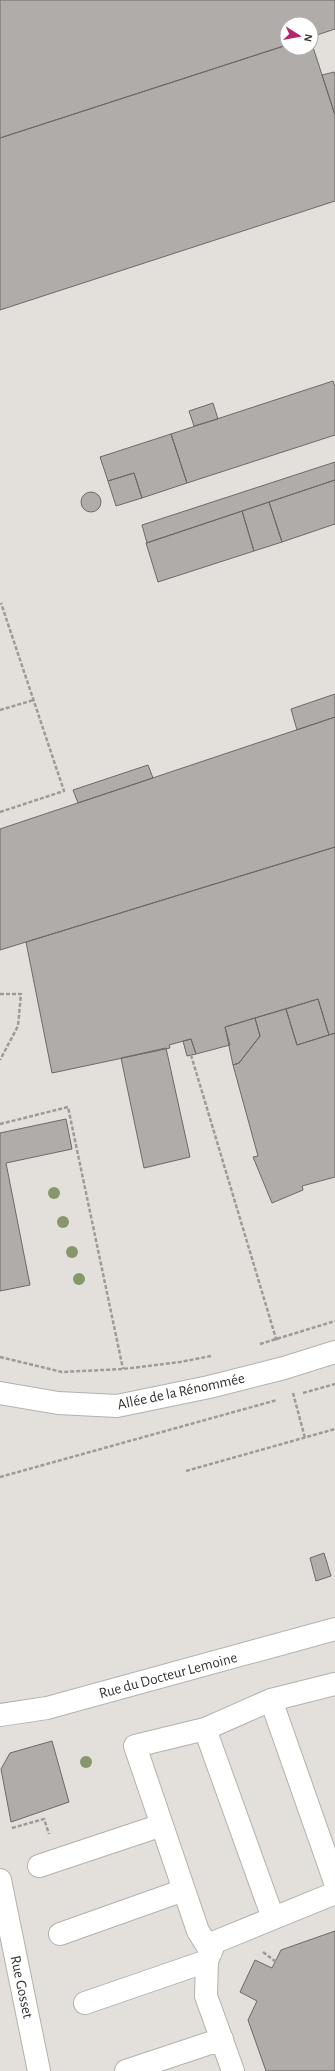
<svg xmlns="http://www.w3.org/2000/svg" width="335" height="2071" font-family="'Alegreya Sans',sans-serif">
<rect width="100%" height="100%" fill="#e3e0dc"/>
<!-- building -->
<path fill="#b0aca9" stroke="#6d6966" d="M0,0h335v29l-24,8v-13h-24v21l-287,93z
M311,41l24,74v86l-335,109v-172l287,-93v3h24z
M334,72l1,4v39l-13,-40z
M333,381l2,6v48l-148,48 -16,-49z
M213,403l5,16 -24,7 -5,-15z
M171,434l16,49 -45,15 -8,-25 -26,8 -8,-24z
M335,462v18l-188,63 -5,-18z
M134,473l8,25 -26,8 -8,-25z
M335,480v44l-53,18 -13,-40z
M81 502a10 10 0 1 1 20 0a10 10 0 1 1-20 0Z
M269,502l13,40 -28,9 -12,-40z
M242,511l12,40 -96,31 -12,-39z
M335,694v23l-38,13 -6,-21z
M335,717v130l-335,103v-121z
M148,765l5,13 -75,25 -5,-13z
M335,847v186l-6,2 -11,-36 -93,28 5,18 -34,9 -5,-15 -22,6 1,3 -118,25 -26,-131z
M318,999l11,36 -32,10 -11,-36z
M286,1009l11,36 38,-12v144l-33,9 1,4 -31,13 -19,-46 5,-1 -25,-91 6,-2 21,-27 -5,-18z
M255,1018l5,18 -21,27 -6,2 -8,-38z
M191,1039l5,15 -9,2 -4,-15z
M166,1048l24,109 -46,11 -23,-110z
M66,1119l6,30 -66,14 24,122 -30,6v-158z
M324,1553l7,23 -15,5 -6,-23z
M52,1741l17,61 -58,20 -10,-53 9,-16z
M335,1931v140h-69l-18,-51 9,-19 -17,-9 15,-32 17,8 9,-18z"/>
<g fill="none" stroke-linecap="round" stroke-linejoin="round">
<defs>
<path id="minor" d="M0,1393l58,10 59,3 92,-19 75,-19 51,-16
M271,1700l64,182
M205,1729l68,189
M39,1866l123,-41
M0,1880l39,191
M60,1934l124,-44
M211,1952l-13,-21 -63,-185 70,-17 66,-29 64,-16
M85,2003l122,-42
M126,2071l96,-32
M233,2071l-27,-75 1,-35 8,-19 120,-49"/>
<path id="major" d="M0,1715l47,-7 288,-79"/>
</defs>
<!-- minor casing -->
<use href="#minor" stroke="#b4b1ad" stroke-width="24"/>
<!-- major casing -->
<use href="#major" stroke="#b4b1ad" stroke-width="24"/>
<!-- path -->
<path stroke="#9d9b98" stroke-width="2.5" stroke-dasharray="4 2" stroke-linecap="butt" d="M0,710l34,-10
M0,812l64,-21 -63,-188
M0,994h21l-3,32 -18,34
M191,1055l86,287
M0,1124l68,-17 55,262
M260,1344l75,-23
M0,1357l62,15 61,-3 57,-7 31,-6
M293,1393l12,45
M303,1393l32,-9
M186,1471l149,-42
M0,1477l277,-77
M12,1828l32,-9 5,15
M263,1952l13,10"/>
<!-- minor -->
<use href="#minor" stroke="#fff" stroke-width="22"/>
<!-- major -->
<use href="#major" stroke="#fff" stroke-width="22"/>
</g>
<!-- trees -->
<g fill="#88976b">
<circle cx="54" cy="1193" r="6"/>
<circle cx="63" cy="1222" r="6"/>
<circle cx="72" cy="1252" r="6"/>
<circle cx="79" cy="1279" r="6"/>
<circle cx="86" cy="1762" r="6"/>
</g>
<g text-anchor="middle" stroke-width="3" stroke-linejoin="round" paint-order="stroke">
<!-- street labels -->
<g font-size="15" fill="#363533" stroke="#fff">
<text transform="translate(181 1391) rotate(-12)" y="5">Allée de la Rénommée</text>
<text transform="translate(168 1675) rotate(-15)" y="5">Rue du Docteur Lemoine</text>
<text transform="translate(22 1987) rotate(78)" y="5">Rue Gosset</text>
</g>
</g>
<!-- north arrow -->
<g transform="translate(299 36) rotate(101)"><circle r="19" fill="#ffffff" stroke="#afaead"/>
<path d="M0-3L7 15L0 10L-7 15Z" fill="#b0286b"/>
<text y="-6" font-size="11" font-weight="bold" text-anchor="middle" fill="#363533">N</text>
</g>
</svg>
